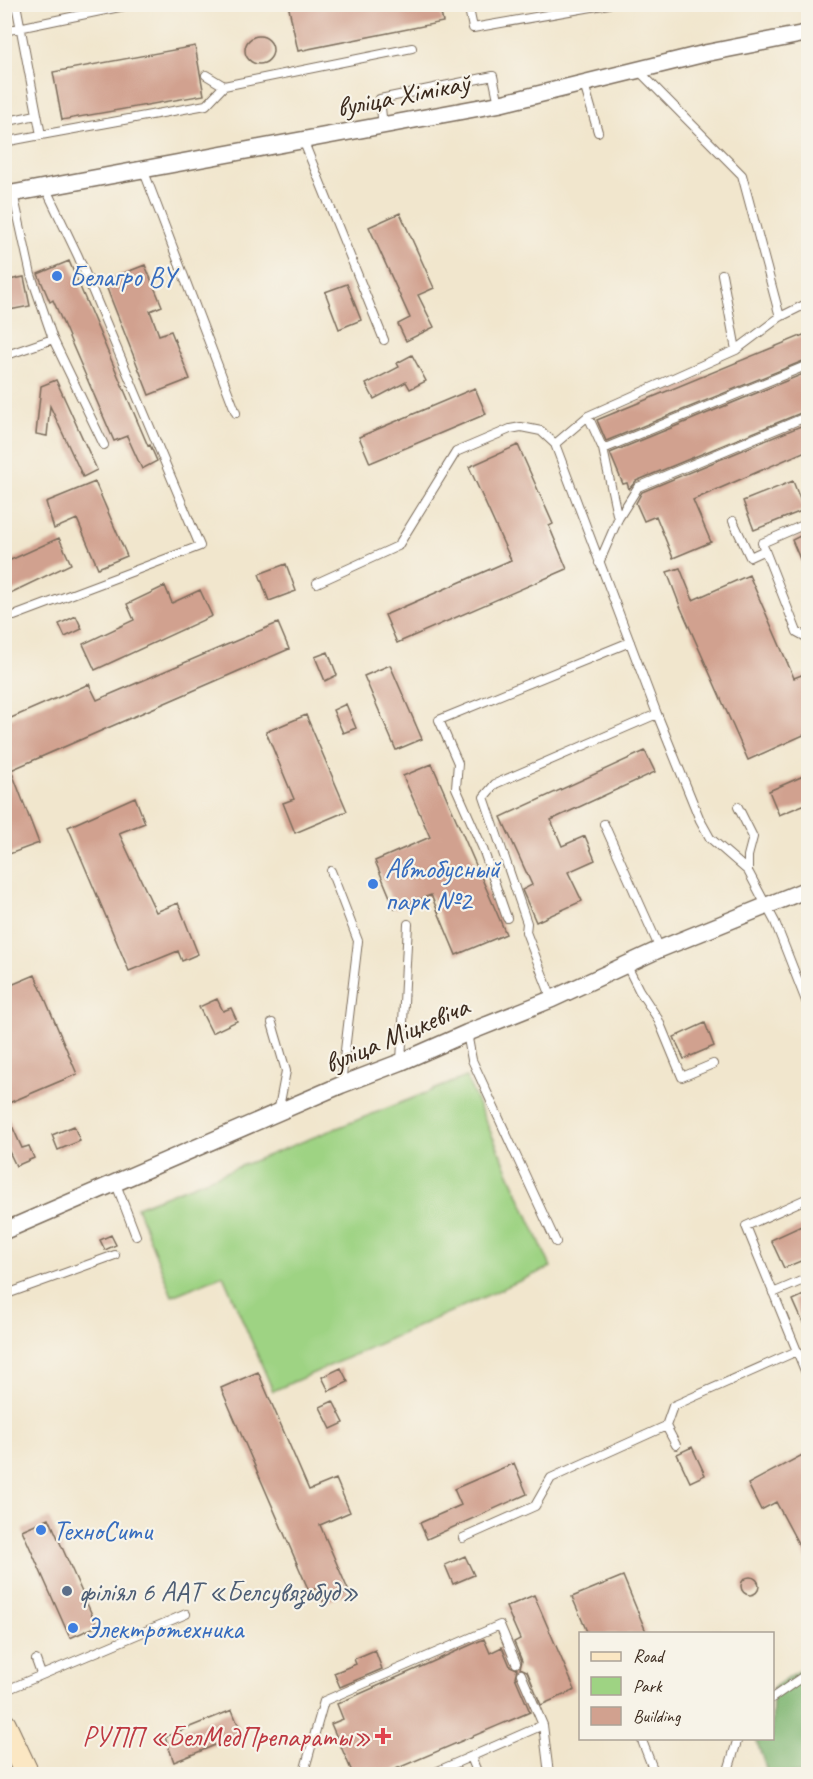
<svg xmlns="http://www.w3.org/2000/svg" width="813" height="1779" font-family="Caveat,sans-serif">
<rect width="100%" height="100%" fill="#f7f3e8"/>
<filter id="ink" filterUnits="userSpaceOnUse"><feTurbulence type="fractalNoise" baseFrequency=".0167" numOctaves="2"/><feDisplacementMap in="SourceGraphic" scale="12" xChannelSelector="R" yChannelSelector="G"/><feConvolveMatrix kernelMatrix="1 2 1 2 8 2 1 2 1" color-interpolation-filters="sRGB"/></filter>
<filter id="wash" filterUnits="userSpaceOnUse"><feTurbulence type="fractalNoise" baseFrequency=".008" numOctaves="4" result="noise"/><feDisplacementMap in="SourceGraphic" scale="24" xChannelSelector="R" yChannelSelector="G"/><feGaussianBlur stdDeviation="1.35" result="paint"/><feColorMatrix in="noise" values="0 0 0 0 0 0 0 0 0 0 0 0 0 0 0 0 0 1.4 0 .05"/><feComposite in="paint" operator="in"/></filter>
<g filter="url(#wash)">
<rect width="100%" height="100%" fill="#f1e6cd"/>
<!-- green -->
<path fill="#9ed383" stroke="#6c7e50" stroke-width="1.5" d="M466,1077l85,190 -278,124 -50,-116 -51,21 -35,-89z"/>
<!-- forest -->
<path fill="#7eb571" stroke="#5c7048" stroke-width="1.5" d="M808,1664v110h-40l-12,-35 16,-1 1,-50z"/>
<g id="blocks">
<!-- building -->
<path fill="#d1a18f" d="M288,4h151l4,18 -145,29z
M245 50a14 14 0 1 1 28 0a14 14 0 1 1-28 0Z
M195,46l9,49 -142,25 -9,-48z
M400,213l34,75 -16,7 16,32 -28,14 -8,-17 12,-6 -41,-91z
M69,261l79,185 2,-1 7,16 -15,8 -15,-33 -13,5 -61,-141 -3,2 -12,-28z
M145,265l17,41 -12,5 9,24 12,-4 19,48 -41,16 -45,-114z
M24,277l6,29 -26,5v-30z
M347,284l14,36 -22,9 -14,-37z
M808,333v26l-202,82 -9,-21z
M412,355l14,26 -16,8 -4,-7 -32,17 -8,-15 33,-17 -2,-4z
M808,372v38l-172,71 -7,8 -2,-6 -4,1 -13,-31z
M56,380l41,90 -14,7 -33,-71 -3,30 -11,-2 5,-48z
M475,388l11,26 -116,49 -11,-26z
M808,423v27l-115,50 18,42 -38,16 -17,-42 -12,5 -8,-18 6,-11z
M518,445l35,79 -4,2 18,43 -170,74 -12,-28 126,-55 -42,-93z
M793,481l11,29 -50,20 -11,-29z
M95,482l32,74 -29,12 -21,-49 -23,10 -8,-27z
M808,532v46l-16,-38z
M59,538l12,26 -67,32v-33z
M286,564l10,27 -27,10 -10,-27z
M680,568l13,32 56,-25 45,103 10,-4 4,9v50l-60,27 -68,-154 -13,-34z
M165,586l7,17 28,-13 12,26 -117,54 -12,-26 51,-24 -7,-16z
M76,616l6,13 -17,8 -6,-13z
M278,623l11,26 -278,121 28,73 -35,13v-135l85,-37 8,16z
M328,652l9,23 -12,6 -10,-24z
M390,665l32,74 -26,11 -32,-74z
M346,704l10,24 -13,5 -10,-23z
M306,715l41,96 -52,22 -12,-30 11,-4 -28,-67z
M645,751l10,21 -104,48 11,26 23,-10 10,24 -27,12 14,29 -46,21 -14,-32 10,-5 -31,-68z
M432,764l74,170 -50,21 -25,-60 -36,14 -20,-48 55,-24 -27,-61z
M808,774v29l-29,12 -10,-24z
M135,797l10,26 -26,10 37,79 22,-9 20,51 -16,7 -4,-10 -49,20 -61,-144z
M35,975l42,99 -73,31v-117z
M217,999l6,12 8,-3 6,13 -25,12 -13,-26z
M705,1023l9,23 -30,13 -10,-22z
M4,1108l18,40 7,-2 5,12 -18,8 -12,-25z
M74,1126l6,15 -22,9 -6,-15z
M808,1223v35l-24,10 -13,-28z
M111,1235l5,10 -11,5 -5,-10z
M808,1293v41l-15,-34z
M341,1368l7,14 -19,9 -7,-14z
M258,1372l51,118 27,-11 14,33 -30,13 29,67 -25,11 -7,-15 -8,3 -88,-203z
M333,1401l11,22 -13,6 -11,-22z
M692,1447l13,28 -15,7 -13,-28z
M808,1452v110l-32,-60 -15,8 -13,-26z
M514,1463l13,31 -100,45 -7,-16 41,-18 -7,-16z
M49,1518l48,108 -27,12 -48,-108z
M465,1556l9,19 -21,9 -8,-19z
M623,1576l24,58h-59l-16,-37z
M741 1586a9 9 0 1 1 18 0a9 9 0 1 1-18 0Z
M534,1595l41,95 -34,15 -14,-34 -7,-3 2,-7 -8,-19 6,-3 -14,-32z
M484,1639l6,14 12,-6 8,19 7,3 -2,8 15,35 -146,62h-31l-22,-50 12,-5 -6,-15z
M375,1650l7,19 -42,18 -6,-14 22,-9 -2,-5z
M232,1710l10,24 -68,28 -9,-25z"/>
</g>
</g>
<g filter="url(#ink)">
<use href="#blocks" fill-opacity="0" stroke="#7b6c5b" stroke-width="1.5"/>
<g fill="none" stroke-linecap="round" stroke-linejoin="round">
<defs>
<path id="lane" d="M468,4l5,24 136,-24
M4,31l130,-27
M639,71l103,104 38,142
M206,75l18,11 188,-38
M584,84l14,48
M4,122l32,-7
M383,126l-3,-27 113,-23 6,28
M41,135l165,-30 18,-19
M303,140l81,200
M4,142l37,-7 -25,-131
M143,169l93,244
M13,193l18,82 22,64 51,106
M722,274l14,76
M4,356l49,-17
M555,444l33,-28
M603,449l-15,-33 148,-66 44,-33 28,-14
M618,519l-15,-70 205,-84
M733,521l17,36 15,-7
M808,523l-46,20 35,89 11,6
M599,563l19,-44 20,-32 170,-71
M317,583l81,-37 58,-94 54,-23 11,-2 20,4 14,13 102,270 43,106 10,18 38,33 27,51 33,84
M14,616l186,-70 -122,-290 -33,-69
M738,807l15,30 -5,19v15
M604,824l56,125
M331,871l27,70 -17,143
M507,918l-24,-69 -27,-61 2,-25 -19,-43 191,-78
M626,964l13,26 19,29 24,58 31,-13
M552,999l-26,-67 1,-9 -43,-126 11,-13 162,-70
M272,1023l14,48 -8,42
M467,1033l5,27 84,182
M401,1062l7,-138
M116,1184l20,52
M808,1198l-62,28 62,152
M773,1293l35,-15
M4,1295l111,-40
M666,1426l10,19
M463,1538l72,-32 16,-28 115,-52 7,-20 124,-55
M36,1660l5,14
M521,1674l22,51 6,49
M4,1691l182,-77
M772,1698l36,-25
M641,1738l14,36
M471,1757l7,17
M305,1774l-1,-2 20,-71 176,-76 16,38
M431,1774l112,-49
M727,1774l11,-36"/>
<path id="street" d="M4,195l495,-91 208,-51 101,-20
M4,1231l337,-146 60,-23 66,-29 85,-34 108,-50 148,-60"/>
<path id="secondary" d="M4,1725l23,49"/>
</defs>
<!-- lane casing -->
<use href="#lane" stroke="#7b6c5b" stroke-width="10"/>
<!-- street casing -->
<use href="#street" stroke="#7b6c5b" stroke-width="19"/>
<!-- secondary casing -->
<use href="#secondary" stroke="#7b6c5b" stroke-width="26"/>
<!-- lane -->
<use href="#lane" stroke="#fff" stroke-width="8"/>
<!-- street -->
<use href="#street" stroke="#fff" stroke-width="16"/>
<!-- secondary -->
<use href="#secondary" stroke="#fbe7c3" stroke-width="24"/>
</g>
</g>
<!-- markers -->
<g fill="#3f7fe0" stroke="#f7f3e8" stroke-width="2">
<circle cx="57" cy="276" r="6"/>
<circle cx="373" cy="884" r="6"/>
<circle cx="41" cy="1530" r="6"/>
<circle cx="73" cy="1628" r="6"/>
</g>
<circle fill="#5c6f8a" stroke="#f7f3e8" stroke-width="2" cx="67" cy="1591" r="6"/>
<path fill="#e0444e" stroke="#f7f3e8" stroke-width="2" d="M380 1727h6v6h6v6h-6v6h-6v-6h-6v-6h6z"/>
<g text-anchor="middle" stroke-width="4.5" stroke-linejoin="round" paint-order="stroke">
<!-- street labels -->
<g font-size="28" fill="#3b2a1e" stroke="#f7f3e8">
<text transform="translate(403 94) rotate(-11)" y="10">вуліца Хімікаў</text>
<text transform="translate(396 1034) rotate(-23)" y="10">вуліца Міцкевіча</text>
</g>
<!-- shop labels -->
<g font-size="28" fill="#366cbe" stroke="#f7f3e8" text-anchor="start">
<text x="69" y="286">Белагро BY</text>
<text x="385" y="878">Автобусный<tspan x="385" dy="32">парк №2</tspan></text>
<text x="53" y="1540">ТехноСити</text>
<text x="85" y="1638">Электротехника</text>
</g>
<!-- service labels -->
<g font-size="28" fill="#4e5e75" stroke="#f7f3e8" text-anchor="start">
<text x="79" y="1601">філіял 6 ААТ «Белсувязьбуд»</text>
</g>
<!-- health labels -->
<g font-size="28" fill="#be3a42" stroke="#f7f3e8" text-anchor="end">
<text x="371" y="1746">РУПП «БелМедПрепараты»</text>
</g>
</g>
<!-- margin -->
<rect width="813" height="1779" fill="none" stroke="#f7f3e8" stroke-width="24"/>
<!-- legend -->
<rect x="579" y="1632" width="195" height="108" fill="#f7f3e8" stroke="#aca397" stroke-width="1.5"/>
<rect x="591" y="1652" width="30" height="9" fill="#fbe7c3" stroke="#aca397" stroke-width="1.5"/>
<text x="633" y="1662" font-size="18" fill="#3b2a1e">Road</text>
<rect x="591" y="1677" width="30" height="18" fill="#9ed383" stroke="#aca397" stroke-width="1.5"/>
<text x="633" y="1692" font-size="18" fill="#3b2a1e">Park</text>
<rect x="591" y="1707" width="30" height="18" fill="#d1a18f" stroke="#aca397" stroke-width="1.5"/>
<text x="633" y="1722" font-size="18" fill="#3b2a1e">Building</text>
</svg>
